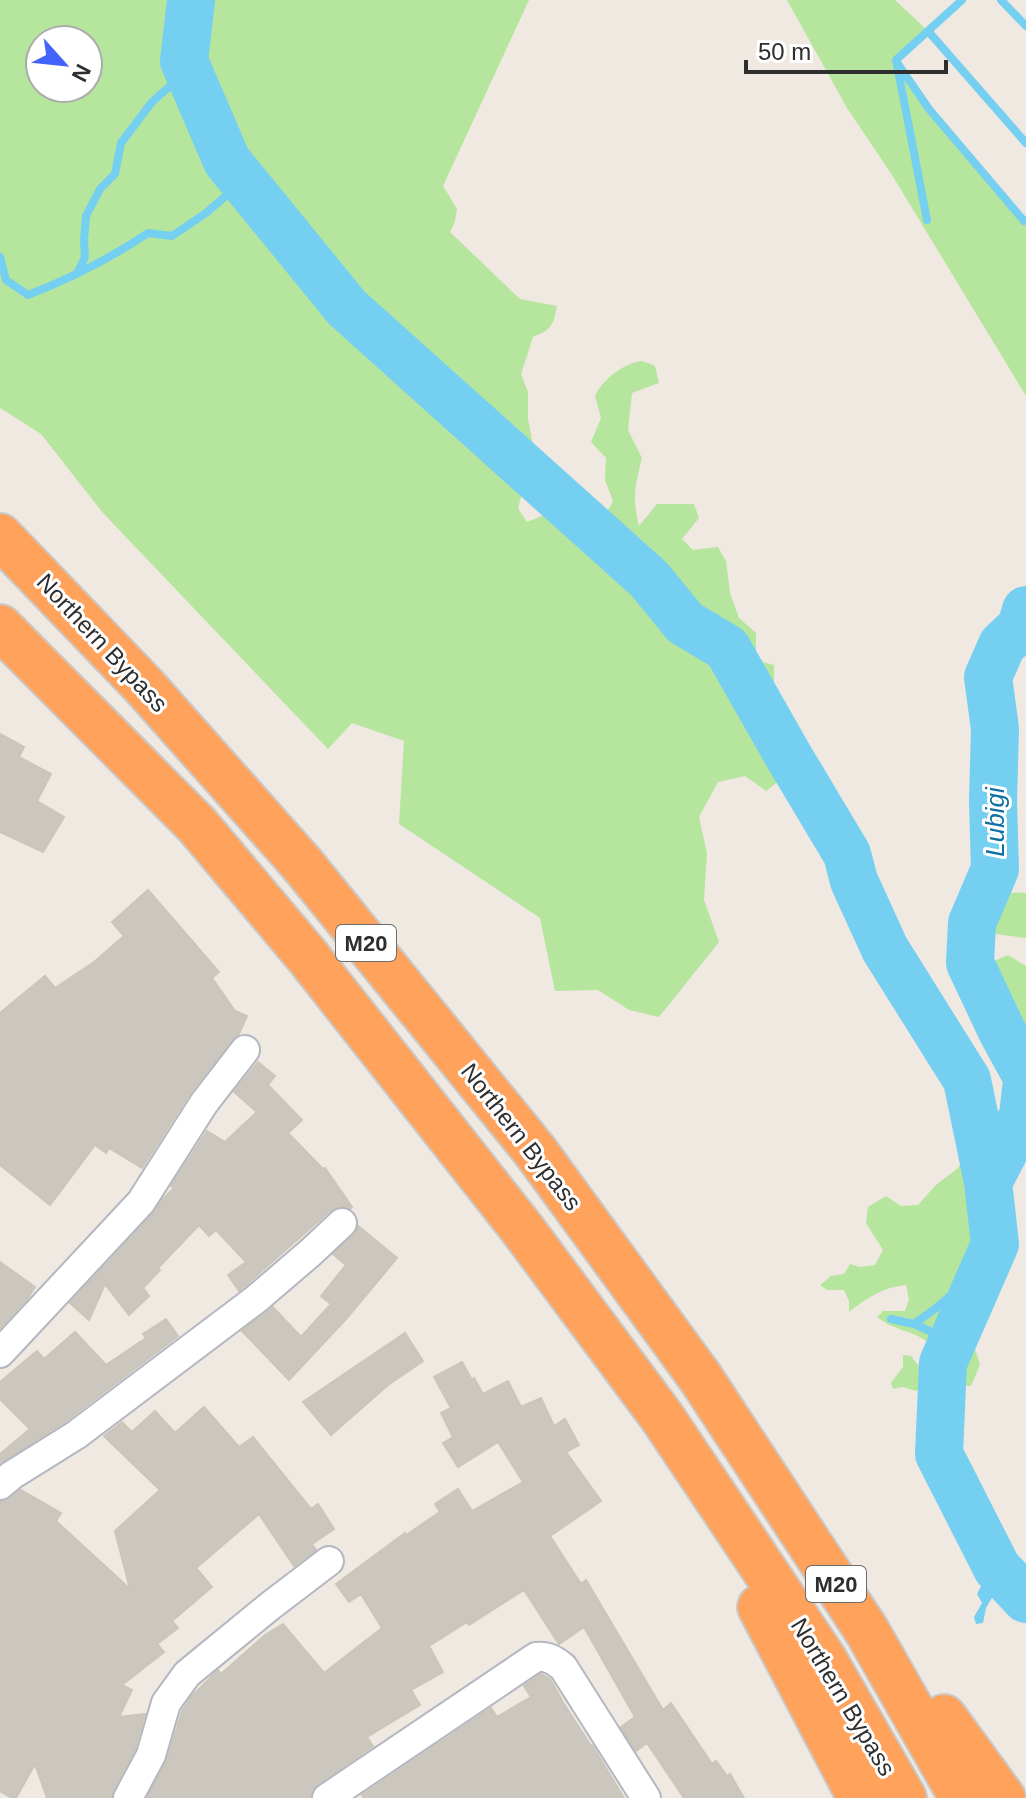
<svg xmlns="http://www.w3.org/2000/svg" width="1026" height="1798" font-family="Helvetica,sans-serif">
<rect width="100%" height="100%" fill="#efe9e1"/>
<!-- green -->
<path fill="#b6e59e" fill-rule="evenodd" d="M0,0h529l-86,186 14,23 -2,12 -5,11 70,67 37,7c-4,20 -5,23 -24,31l-12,37 7,18v27l6,31 -16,58 9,14 20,-8 8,-43 8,1 14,13 -15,28 11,12 30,-6 10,-18 -8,-21 1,-22 -15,-16 10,-24 -6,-22c6,-15 30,-34 47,-35 1,0 12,4 13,5l4,17 -27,10 -4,37 14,28c-7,28 -10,39 -3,68l18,-22h37l5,14 -17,21 11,11 25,-3 8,14 4,32 9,25 17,15v27l18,5v19l-29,32 15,31 22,32 -16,12 -21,-15 -27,6 -19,35 8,36 -3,47 15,42 -60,75 -30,-7 -31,-20 -43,1 -15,-73 -141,-94 5,-83 -52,-18 -24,26 -225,-236 -62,-79 -41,-26zM40,40h48v48h-48z
M787,0h108l33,31 -32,30 33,48 95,112 2,-1v176l-134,-221 -45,-67z
M980,892c16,3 30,0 46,1v45l-38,-5 -24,-19 7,-16z
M1008,955l18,11v118l-34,-52 -19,-42 14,-26z
M1026,1086v66l-3,5 -22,16 -20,37 -10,19 2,24 19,11 -19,48 -3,21 10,32 -9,21h-8c-11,-16 -21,-35 -38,-46 -15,-10 -32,-10 -48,-23l6,-6h22l4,-12 -3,-14c-23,2 -39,13 -57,27v-11l-5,-11h-17l-7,-5 11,-9 13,-2 6,-10 10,3 15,-2 8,-15 -17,-27 2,-16 18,-11 15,10 17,-1 18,-20 22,-17 9,-14 26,-25 21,-13z
M903,1355l8,1 6,8 10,5 -3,15 -8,7 -13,-4 -10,2 -2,-6 12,-16z"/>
<!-- water -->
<path fill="#75cff0" d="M1026,586v55l-25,24 -11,24 -8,-8 -5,-10 8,-19 32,-39 3,-21z
M973,1522c33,22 35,24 41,64l-17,3 -11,19 -3,15 -7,1 -2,-7 8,-14 -5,-9 8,-16 -6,-21 -10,-20z"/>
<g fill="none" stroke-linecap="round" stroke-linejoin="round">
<!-- stream -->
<path stroke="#75cff0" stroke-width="8" d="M1001,0l25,26
M928,31l98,112
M898,64l31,45 95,112 2,-1
M927,220l-31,-160 66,-60
M0,257l6,23 22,15c41,-16 83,-37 120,-62l24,3 34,-23 22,-19 6,-25
M78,272l7,-15 -1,-17 2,-24 14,-27 15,-15 6,-31 31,-41 26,-23 6,-18
M891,1319l23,5 22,-16 49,-42
M914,1324l38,17"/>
<!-- river -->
<path stroke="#75cff0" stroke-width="48" d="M191,0l-7,61 43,100 120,147 302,271 36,44 42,25 62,109 58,97 7,27 31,68 82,131 21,102 7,62 -52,119 -4,91 58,114 29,31
M1026,610l-5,17 -19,18 -14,32 7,52 -2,72 2,68 -23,54 -2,40 32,68 24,44
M988,1182l35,-66 3,-27"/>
</g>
<!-- building -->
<path fill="#cbc7bf" stroke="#cbc5ba" stroke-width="2" d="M0,734l24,13 -5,10 32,17 -14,27 27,16 -21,35 -43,-20z
M148,890l71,82 -7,6 23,33 12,5 -8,18 -7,6 -42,53 -48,75 -33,-20 -3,5 -11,-8 -45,60 -50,-40v-152l45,-37 10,12 39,-26 30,-26 -12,-14z
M258,1062l17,14 -7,9 34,35 -14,13 35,36 2,-1 27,39 -2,2 -11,-3 -8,4 -92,81 -11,-16 18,-13 -30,-32 -7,6 -10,-11 -41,43 2,2 -17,18 6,8 -20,19 -24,-31 -16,36 -19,-17 83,-89 9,-14 12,-12 -3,-2 36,-55 18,11 32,-30 -23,-20z
M358,1226l39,32 -50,60 -58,62 -47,-49 31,-24 28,30 30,-33 -10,-8 25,-31 -13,-11 21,-19z
M0,1262l35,25 -7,11 -28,30z
M166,1319l12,17 -112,85 -66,42v-9l30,-25 -30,-30v-17l37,-31 7,8 31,-27 31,33 40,-27 -3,-4z
M405,1333l18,28 -35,24 -57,50 -28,-33z
M462,1362l10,18 2,-2 9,16 25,-13 13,26 20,-9 13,28 11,-7 14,26 -13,7 35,49 -51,35 31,48 5,-4 77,130 8,-7 41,61 4,-3 11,15 3,-2 14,24h-60l-37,-55 -11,8 -15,-24 14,-10 -51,-90 -25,17 -35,-54 -55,35 -2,-3 -38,24 14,26 -32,18 9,15 -53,32 6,9 -55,38 -6,6 -2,8h-163l20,-38 15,-49 10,-15 26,-26 3,4 44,-39 18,-11 41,49 58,-45 -21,-34 -12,8 -13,-18 69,-51 1,2 34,-23 -5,-8 23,-15 14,22 51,-29 -25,-40 -40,25 -15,-24 10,-6 -12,-24 10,-5 -17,-31z
M204,1407l35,40 14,-10 58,72 7,-5 16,25 -22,15 4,6 -22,16 -35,-52 -63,54 16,19 -40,34 6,7 -21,16 7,8 -42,33 10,5 -13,27 26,-3 -10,35 -22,41 -2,8h-64l-12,-34 -19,34h-4l-12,-7v-289l10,-4 11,-8 40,23 -5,8 74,68 -15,-58 45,-41 -56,-54 18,-14 10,10 23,-21 20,22z
M541,1674l9,5 14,25 27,42 1,-1 32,53h-260l-2,-3 129,-87 6,9 34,-20 -7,-11z"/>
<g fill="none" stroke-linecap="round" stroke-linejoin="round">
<defs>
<path id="minor" d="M0,1353l141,-151 63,-99 41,-53
M0,1485l12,-10 64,-40 179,-135 55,-47 32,-30
M128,1798l23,-43 15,-52 21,-29 83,-68 59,-45
M327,1798l209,-141c12,-1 18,3 27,10l83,131"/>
<path id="motorway" d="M0,536l144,150 158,178 233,287 165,226 167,254 95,167
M0,627l197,198 111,132 215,273 139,187 162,242 80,139
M760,1607l100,191
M944,1717l59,81"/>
</defs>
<!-- minor casing -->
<use href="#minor" stroke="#b4b7c1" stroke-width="32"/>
<!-- motorway casing -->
<use href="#motorway" stroke="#c9c9c9" stroke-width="48"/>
<!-- minor -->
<use href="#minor" stroke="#fff" stroke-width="28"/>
<!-- motorway -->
<use href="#motorway" stroke="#ffa35c" stroke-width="44"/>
</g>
<g text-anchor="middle" stroke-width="6" stroke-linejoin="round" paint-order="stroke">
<!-- shield labels -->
<g fill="#fff" stroke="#6d6d6d" stroke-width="2">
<rect x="336" y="925" width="60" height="36" rx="6"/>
<rect x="806" y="1566" width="60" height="36" rx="6"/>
</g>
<g font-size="22" font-weight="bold" fill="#2e2e2e">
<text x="366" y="951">M20</text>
<text x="836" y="1592">M20</text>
</g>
<!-- street labels -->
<g font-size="24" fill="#2e2e2e" stroke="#fff">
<text transform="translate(102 643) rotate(47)" y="8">Northern Bypass</text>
<text transform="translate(521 1137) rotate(52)" y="8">Northern Bypass</text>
<text transform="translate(843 1697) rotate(59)" y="8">Northern Bypass</text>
</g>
<!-- water labels -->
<g font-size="26" font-style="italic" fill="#0d6fa3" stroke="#fff">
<text transform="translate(995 822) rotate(-90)" y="9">Lubigi</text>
</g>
</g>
<!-- north arrow -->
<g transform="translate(64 64) rotate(117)"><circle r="38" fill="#ffffff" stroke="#ababab" stroke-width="2"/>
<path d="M0-6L14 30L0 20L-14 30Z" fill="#4264fb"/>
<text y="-12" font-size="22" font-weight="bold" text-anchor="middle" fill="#2e2e2e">N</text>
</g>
<!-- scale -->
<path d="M746 60v12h200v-12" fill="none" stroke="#2e2e2e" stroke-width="4"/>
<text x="758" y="60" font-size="24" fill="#2e2e2e" stroke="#ffffff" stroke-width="6" paint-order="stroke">50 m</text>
</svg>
